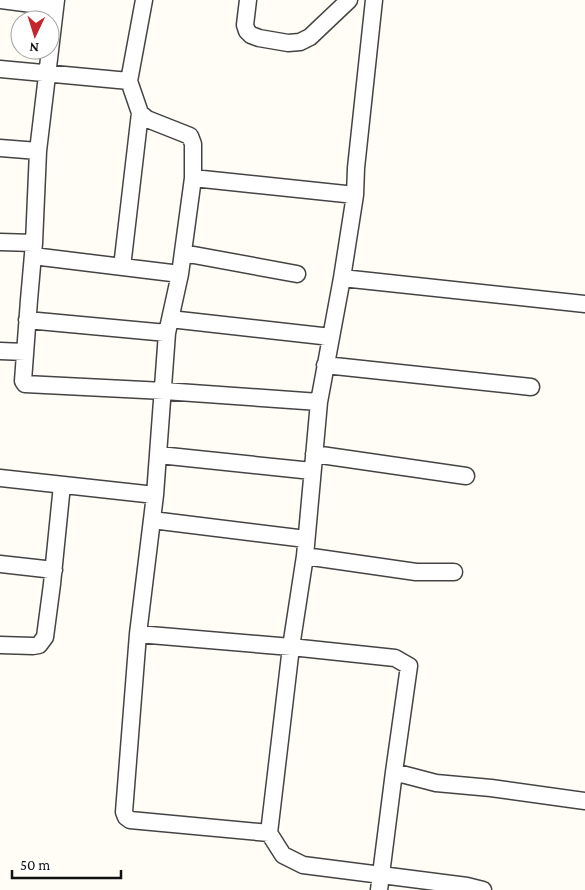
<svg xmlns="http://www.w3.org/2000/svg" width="585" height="890" font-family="'Crimson Pro',serif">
<rect width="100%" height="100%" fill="#fffdf5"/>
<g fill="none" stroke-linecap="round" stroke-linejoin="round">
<defs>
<path id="minor" d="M0,0l55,7
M56,0l-18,151 -4,92 -5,57 -6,81 2,3 139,7 155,11 23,-124 13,-83 1,-27 18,-168
M248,0l-3,25 2,6 4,4 8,3 29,5 12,-1 10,-5 39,-37
M0,69l129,12 15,-81
M129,81l11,32 7,6 43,17 3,8v34l162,17
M0,148l38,3
M193,178l-13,96 -13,59 -12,162 -17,139 -14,178 2,5 4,3 139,13 22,-186 14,-91 14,-154
M0,242l34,1
M183,253l114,21
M33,256l147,18
M122,267l18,-154
M342,278l243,26
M170,319l161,18
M27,320l140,13
M0,351l25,1
M325,365l206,22
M314,454l152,22
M159,455l153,16
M0,478l155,17
M152,520l154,19
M305,556l111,16h38
M0,564l54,6
M138,634l153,13 104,11 14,8 -15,106 42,11 55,5 94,13
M0,645l33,1 6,-1 6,-8 7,-53 10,-99
M269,833l14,22 20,10 164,21 16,4
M379,890l15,-118"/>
</defs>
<!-- minor casing -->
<use href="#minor" stroke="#444" stroke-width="19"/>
<!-- minor -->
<use href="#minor" stroke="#fff" stroke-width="16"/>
</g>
<!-- north arrow -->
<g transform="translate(35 35) rotate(184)"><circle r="24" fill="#ffffff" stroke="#a0a0a0"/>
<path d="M0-4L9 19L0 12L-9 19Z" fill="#c4262e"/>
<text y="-8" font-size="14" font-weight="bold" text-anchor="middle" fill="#111111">N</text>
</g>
<!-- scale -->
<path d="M12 870v8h109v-8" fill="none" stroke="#111111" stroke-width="2.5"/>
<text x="20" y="870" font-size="15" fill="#111111" stroke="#ffffff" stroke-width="4" paint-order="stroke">50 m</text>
</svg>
